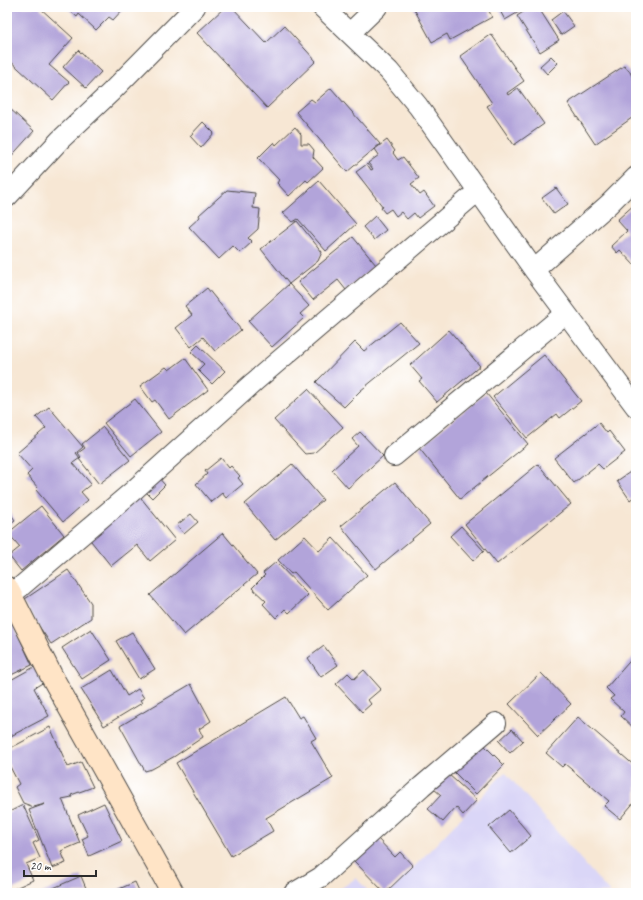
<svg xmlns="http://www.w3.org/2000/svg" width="643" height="900" font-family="Caveat,sans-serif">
<rect width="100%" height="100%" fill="#fff"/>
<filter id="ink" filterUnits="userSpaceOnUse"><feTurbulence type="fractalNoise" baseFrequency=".025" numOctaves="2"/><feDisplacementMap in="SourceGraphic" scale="8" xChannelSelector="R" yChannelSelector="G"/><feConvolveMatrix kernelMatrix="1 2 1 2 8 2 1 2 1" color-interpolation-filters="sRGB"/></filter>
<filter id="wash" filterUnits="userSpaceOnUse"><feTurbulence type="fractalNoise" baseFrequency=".012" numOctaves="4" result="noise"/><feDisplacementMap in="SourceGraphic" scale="16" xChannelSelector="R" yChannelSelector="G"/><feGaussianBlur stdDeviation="0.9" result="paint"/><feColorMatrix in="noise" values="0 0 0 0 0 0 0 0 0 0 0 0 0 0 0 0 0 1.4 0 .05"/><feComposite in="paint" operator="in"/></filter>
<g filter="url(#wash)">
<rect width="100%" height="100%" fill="#f7e7d4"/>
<!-- built -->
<path fill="#dad6f7" d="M505,772l105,121h-221z
M356,878l14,15h-36z"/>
<g id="blocks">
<!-- building -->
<path fill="#b2a4da" d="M7,7h32l34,31 -24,27 20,17 -16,18 -46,-42z
M66,7h59l-12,13 -4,-3 -13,13 -17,-16 -2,3z
M225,7h7l34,36 18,-17 32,35 -49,47 -70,-75z
M413,7h74l5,10 -42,23 -3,-6 -15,8z
M498,7h25l1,2 -19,11z
M531,7h7l21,33 -19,12 -23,-36z
M563,11l11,15 -13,9 -10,-15z
M491,34l33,47 -17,12 1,2 10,-7 26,36 -30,21 -27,-39 5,-3 -32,-47z
M78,50l23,22 -15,16 -23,-21z
M551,56l7,7 -11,11 -7,-8z
M624,66l5,4 7,14v31l-41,29 -27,-41z
M331,88l49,56 -33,28 -51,-60 15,-13 4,3z
M7,106l27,25 -27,30z
M203,122l11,11 -13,15 -11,-12z
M295,127l6,7v10h8l5,6 -1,7 10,11 -15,14 -2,-2 -17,16 -12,-13 2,-3 -21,-22 16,-16 2,3z
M387,140l8,11 -2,2 5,7 5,-3 16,21 -8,6 9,11 4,-3 10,14 -16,12 -4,-5 -7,6 -6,-7 -5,4 -5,-7 -6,4 -4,-5 2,-1 -27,-35 11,-8 4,6 2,-1 -5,-6 11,-8 -4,-6z
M319,181l37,43 -30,27 -28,-32 -5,3 -10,-9z
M556,188l12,16 -14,10 -12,-16z
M227,190l28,3 -2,15 7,1 -2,20 -10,9 4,4 -12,11 -7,-7 -14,13 -30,-32 11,-10 -1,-2z
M636,203v62l-1,1 -15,-16 -3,3 -6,-7 16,-15 -10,-11z
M375,216l11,14 -12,10 -11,-13z
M297,221l25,31 -4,9 -29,23 -28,-35z
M353,237l23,28 -30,25 -8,-10 -25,20 -15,-18z
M289,284l20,22 -9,8 4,4 -32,29 -24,-26z
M207,288l34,42 -26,21 -12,-14 -12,10 -15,-19 16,-13 -7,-9z
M400,322l19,21 -59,48 -16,16 -28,-25 39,-40 9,9z
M449,330l31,36 -43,36 -18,-21 3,-2 -12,-14z
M198,345l27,26 -13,13 -14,-14 6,-6 -13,-12z
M544,355l37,46 -21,17 -3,-4 -30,24 -34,-41z
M185,358l23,32 -39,29 -14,-19 -3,2 -12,-16 26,-19 3,3z
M308,389l35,38 -29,26 -9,1 -31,-34z
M486,393l42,51 -68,55 -41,-51z
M135,399l26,33 -30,24 -27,-33z
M49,407l34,40 -7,6 4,5 -7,5 18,21 -10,8 7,8 -25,22 -27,-32 2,-2 -11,-13 5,-5 -15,-17 29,-25 -10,-11z
M599,423l8,10 2,-2 16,21 -22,17 -5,-5 -24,19 -20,-25z
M103,427l27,33 -31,24 -20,-25 2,-2 -3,-4 7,-5 -3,-4z
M360,432l23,24 -35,32 -16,-18 26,-24 -6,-7z
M221,458l8,10 2,-2 9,10 -2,2 5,6 -17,14 -4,-5 -11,9 -15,-18 11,-10 -2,-3z
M292,464l31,36 -48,40 -30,-36z
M538,464l33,40 -74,60 -32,-40z
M636,468v27l-6,5 -13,-19z
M156,475l9,10 -13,13 -10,-10z
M395,482l35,42 -54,45 -35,-43z
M137,493l38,47 -25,21 -13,-16 -26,21 -24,-30z
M41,506l23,29 -43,36 -12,-15 11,-9 -12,-14z
M7,509l8,11 -8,6z
M191,514l7,8 -14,12 -7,-9z
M461,526l23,25 -11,10 -23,-25z
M223,533l34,41 -73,61 -34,-40z
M305,536l14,15 14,-13 34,37 -39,35 -34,-38 -3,2 -13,-14z
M276,562l32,33 -19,18 -4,-4 -9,9 -13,-14 3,-3 -14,-13 13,-13 -2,-2z
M68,570l23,33v15l-40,26 -29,-43z
M10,617l22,48 -25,12v-58z
M91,629l20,31 -29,19 -20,-31z
M132,632l23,37 -16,10 -23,-38z
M324,646l14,19 -17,12 -13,-19z
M636,654v76l-15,-14 3,-4 -14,-13 4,-3 -8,-8z
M36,666l8,16 -10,6 15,28 -42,22v-56z
M112,670l15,26 11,-7 6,9 -4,2 2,3 -38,23 -23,-37z
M364,670l17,19 -13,11 3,4 -9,8 -26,-28 12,-11 6,6z
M541,673l30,31 -33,31 -29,-31z
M191,684l20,37 -12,8 4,8 -28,19 -23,13 -7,2 -25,-45z
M286,697l13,21 4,-2 13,22 -5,3 22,37 -67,40 7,13 -42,25 -55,-93z
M578,717l58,50v33l-16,19 -16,-13 5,-5 -44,-37 -3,3 -16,-14z
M50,727l18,40 13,-5 12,25 -22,8 1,2 -10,2 18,44 -19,8 5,12 -14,5 -23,-58 16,-6 -11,3 -11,-4 -8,-16 4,-3 -12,-23v-11z
M512,729l11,12 -13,12 -11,-12z
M480,741l24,24 -28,29 -24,-24z
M448,774l29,26 -14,15 -7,-8 -13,15 -15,-13 13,-14 -7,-6z
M104,803l18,38 -33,15 -7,-17 6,-3 -10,-21z
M23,805l16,35 -6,3 7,15 -14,6 7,16 -26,12v-79z
M509,810l22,26 -20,17 -22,-26z
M377,838l18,19 5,-5 13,14 -28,27 -31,-32z
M81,876l7,17h-46z
M135,882l5,11h-30z"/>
</g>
</g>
<g filter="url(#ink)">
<use href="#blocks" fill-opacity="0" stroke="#4a4744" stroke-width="1"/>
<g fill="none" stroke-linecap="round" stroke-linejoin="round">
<defs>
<path id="street" d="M322,7l67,64 29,35 116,164 102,137
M350,33l27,-26
M7,197l53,-57 51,-48 84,-85
M534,270l75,-66 27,-27
M394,456l172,-143
M11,595l123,-105 120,-108 224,-191
M294,893l27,-16 101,-91 74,-63"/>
<path id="secondary" d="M7,588l44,87 122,218"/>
</defs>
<!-- street casing -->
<use href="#street" stroke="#4a4744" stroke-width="22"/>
<!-- secondary casing -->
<use href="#secondary" stroke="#4a4744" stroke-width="24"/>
<!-- street -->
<use href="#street" stroke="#fff" stroke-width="20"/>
<!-- secondary -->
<use href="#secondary" stroke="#ffe4c6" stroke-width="22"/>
</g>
</g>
<!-- margin -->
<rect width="643" height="900" fill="none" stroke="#fff" stroke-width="24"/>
<!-- scale -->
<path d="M24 870v6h72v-6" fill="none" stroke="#2b2b2b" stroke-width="2"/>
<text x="30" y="870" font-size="12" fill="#2b2b2b" stroke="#ffffff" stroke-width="3" paint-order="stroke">20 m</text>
</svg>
